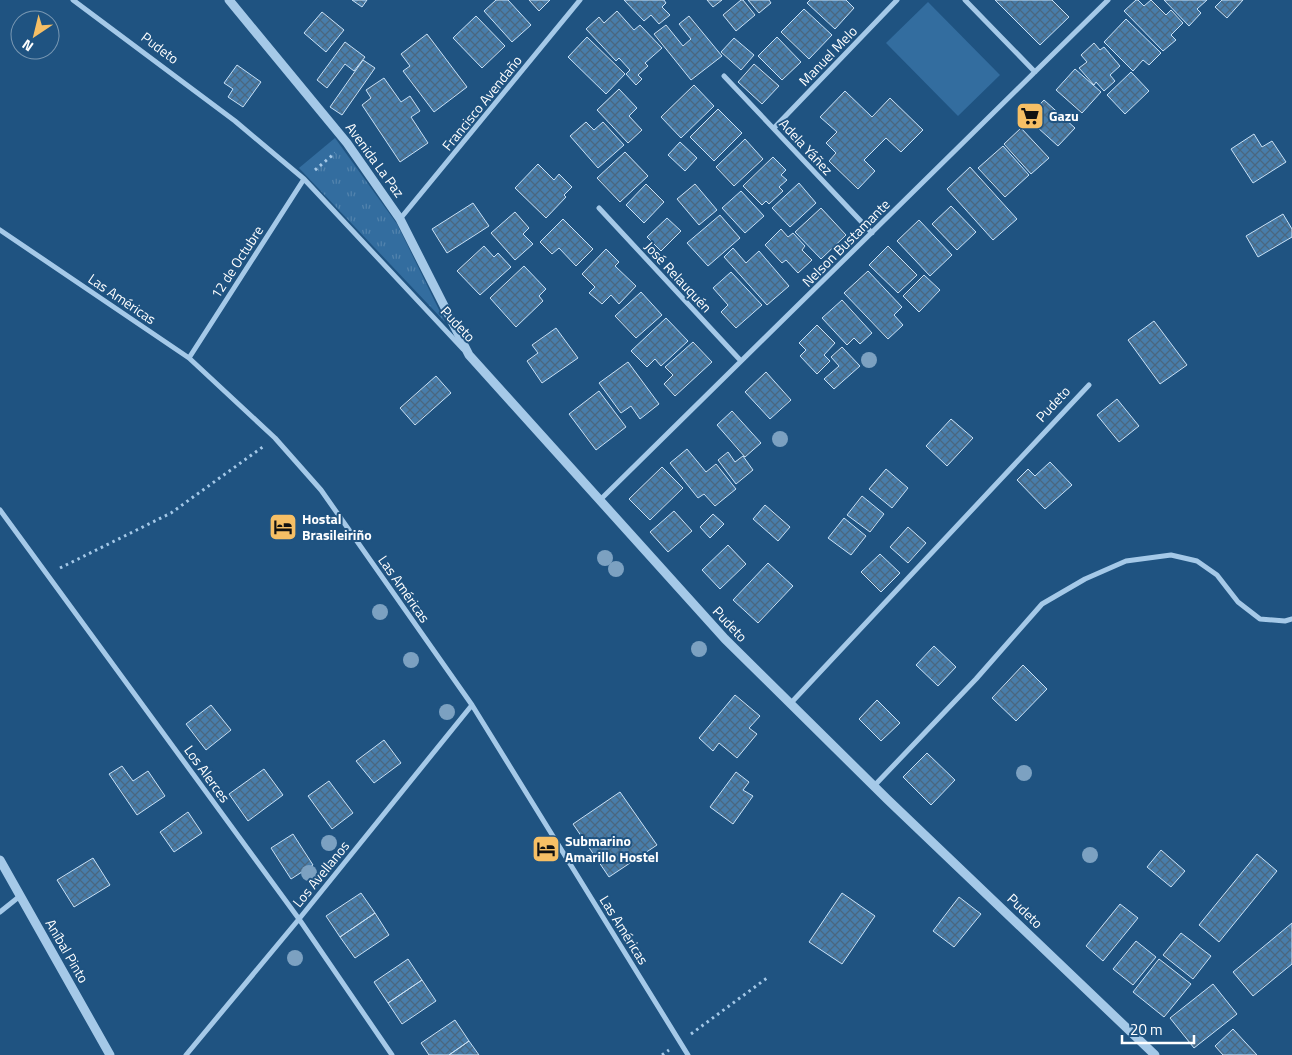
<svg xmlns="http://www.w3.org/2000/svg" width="1292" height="1055" font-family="'Titillium Web',sans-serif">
<defs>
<pattern id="grass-tufts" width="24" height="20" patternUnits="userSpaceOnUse" patternTransform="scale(1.25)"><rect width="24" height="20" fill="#336d9f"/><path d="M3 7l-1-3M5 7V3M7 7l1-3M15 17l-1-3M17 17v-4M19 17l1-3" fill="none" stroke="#5283ad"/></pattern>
<pattern id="building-cross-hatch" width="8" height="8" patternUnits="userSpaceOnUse" patternTransform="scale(1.25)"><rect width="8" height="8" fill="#487daa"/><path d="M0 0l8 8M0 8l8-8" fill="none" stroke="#4a6780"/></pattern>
</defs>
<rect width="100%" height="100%" fill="#1f5381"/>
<!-- grass -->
<path fill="url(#grass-tufts)" d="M335,138l62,86 48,98 -146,-154z"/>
<!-- pitch -->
<path fill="#336d9f" d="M928,2l72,73 -42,41 -72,-73z"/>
<!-- building -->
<path fill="url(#building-cross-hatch)" stroke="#c9e1f6" d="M352,0h15l-5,7z
M496,0h12l23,25 -19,17 -28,-31z
M529,0h21l-11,11z
M624,0h40l2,3 -4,4 8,8 -11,9 -8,-9 -7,6z
M707,0h15l-9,7z
M741,0h2l12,15 -19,16 -13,-16z
M748,0h21l2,3 -12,10z
M810,0h36l8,8 -19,21 -28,-26z
M995,0h57l17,17 -29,28z
M1136,0h2l6,6 7,-6 15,15 5,-5 12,13 -12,12 5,5 -13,11 -39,-40z
M1164,0h43l-10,9 4,4 -12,13z
M1222,0h21l-16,18 -12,-11z
M804,9l28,26 -23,24 -28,-27z
M617,11l17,19 6,-5 22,23 -17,15 3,3 -10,9 4,4 -6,6 -10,-11 4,-4 -11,-12 -3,3 -30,-32 13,-12 5,6z
M322,12l22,18 -18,22 -22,-19z
M476,16l29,30 -23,22 -29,-30z
M689,16l33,40 -31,24 -37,-46 12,-9 17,21 8,-7 -12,-15z
M1126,19l35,34 -12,12 -6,-5 -10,11 -29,-29z
M427,34l40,53 -33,25 -31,-41 7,-5 -9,-12z
M587,37l38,37 -19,20 -38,-37z
M777,37l24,25 -19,18 -24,-24z
M734,38l20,17 -13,15 -20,-18z
M345,42l20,15 -11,14 -9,-7 -18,24 -10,-8z
M1094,43l6,7 4,-3 16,19 -10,9 5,6 -11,10 -8,-9 -2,3 -15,-17 8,-6 -6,-7z
M363,60l12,8 -33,47 -12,-8z
M754,64l25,22 -17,18 -24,-22z
M237,65l24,17 -18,25 -15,-10 5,-8 -9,-6z
M1075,69l26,23 -19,21 -26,-23z
M1131,72l18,19 -24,23 -18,-19z
M384,78l17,24 9,-6 10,15 -9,6 17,26 -28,19 -38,-57 9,-7 -5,-8z
M694,85l20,21 -33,32 -20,-21z
M619,89l18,19 -8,8 13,14 -14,13 -31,-33z
M845,91l27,26 18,-19 33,32 -22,22 -15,-14 -22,22 11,11 -17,18 -29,-28 7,-8 -10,-10 11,-11 -17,-15z
M1044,100l31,28 -17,18 -31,-28z
M718,109l24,24 -28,28 -24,-24z
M586,122l8,8 9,-8 21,23 -26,23 -28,-32z
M1021,128l28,30 -18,16 -27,-30z
M1254,134l8,13 10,-6 14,21 -33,21 -22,-34z
M745,139l18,20 -29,27 -18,-19z
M680,142l17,16 -12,13 -17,-16z
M1003,146l26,29 -24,22 -27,-29z
M625,152l23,24 -28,26 -23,-24z
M773,157l13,13 -5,5 6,5 -8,7 4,4 -14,13 -3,-3 -4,4 -19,-19z
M538,164l16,16 5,-6 13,13 -8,8 2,2 -20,21 -31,-30z
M970,167l47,52 -24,21 -46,-51z
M799,183l17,20 -26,24 -18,-19z
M646,184l18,18 -20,21 -18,-18z
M695,184l22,26 -18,15 -22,-26z
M741,191l23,25 -19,17 -23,-25z
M473,203l16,23 -42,27 -15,-24z
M951,206l25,26 -19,18 -25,-26z
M821,208l25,27 -25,24 -26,-27z
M515,212l14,16 -6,6 10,10 -18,16 -24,-27z
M1283,214l9,15v8l-34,20 -12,-21z
M720,215l20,23 -32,28 -21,-23z
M667,218l14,13 -20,20 -14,-14z
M563,219l30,30 -17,17 -17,-18 -7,6 -12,-12z
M919,220l33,35 -22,21 -33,-35z
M781,229l7,8 5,-4 12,13 -3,4 10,10 -14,13 -12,-13 -4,3 -17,-18z
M484,246l10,11 4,-4 13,14 -31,28 -23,-24z
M888,246l29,29 -19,18 -29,-28z
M733,248l13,15 13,-12 30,35 -22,19 -43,-48z
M606,249l13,13 -4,4 21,20 -17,18 -8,-9 -9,9 -13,-11 6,-6 -13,-13z
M524,266l22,23 -7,7 4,5 -27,26 -26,-29z
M868,271l34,36 -8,8 9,10 -15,14 -44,-46z
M731,272l31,33 -26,23 -15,-16 7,-7 -15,-17z
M924,275l16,15 -21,22 -16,-16z
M641,292l21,23 -26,23 -21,-22z
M842,300l30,33 -12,11 -6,-6 -7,7 -25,-27z
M666,318l22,23 -27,25 -6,-7 -8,8 -16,-16z
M1154,321l33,44 -27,19 -32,-44z
M817,325l18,18 -11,12 6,6 -13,13 -17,-18 6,-6 -7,-7z
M556,328l22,30 -36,25 -15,-22 11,-8 -6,-8z
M693,342l19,20 -37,34 -11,-12 9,-9 -8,-8z
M842,347l18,19 -26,23 -10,-10 15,-13 -8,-9z
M628,362l31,42 -19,15 -9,-13 -10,7 -22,-30z
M766,372l25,28 -21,19 -25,-27z
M436,376l15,17 -36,32 -15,-17z
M599,391l27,36 -30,23 -27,-36z
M1117,399l22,27 -20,16 -22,-27z
M732,411l29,32 -16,14 -28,-32z
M951,419l22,19 -26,28 -21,-20z
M687,449l19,23 10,-8 20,25 -21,17 -11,-12 -6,4 -28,-35z
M728,452l7,10 8,-6 10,14 -17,14 -18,-24z
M1050,462l22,23 -27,24 -28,-29 11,-11 7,7z
M662,467l21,21 -33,32 -21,-21z
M886,469l22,19 -16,20 -23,-19z
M862,496l22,18 -14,18 -23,-17z
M765,505l25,22 -12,14 -25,-22z
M674,511l18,20 -24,21 -18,-20z
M713,514l11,10 -14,14 -10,-11z
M844,518l22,18 -15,19 -23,-17z
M908,527l18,16 -18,20 -18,-16z
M728,545l18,19 -26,25 -18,-19z
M880,554l20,19 -19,19 -20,-20z
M768,563l25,23 -35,37 -25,-23z
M934,646l22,21 -18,19 -22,-21z
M1023,665l24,24 -31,32 -24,-23z
M735,695l25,21 -11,12 8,6 -20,24 -18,-15 -6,8 -14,-13z
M877,700l23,23 -19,18 -22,-22z
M211,705l20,25 -25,20 -20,-26z
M384,740l17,23 -27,20 -18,-22z
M927,753l28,27 -24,25 -28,-28z
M122,766l11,15 15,-10 17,25 -28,19 -28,-41z
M264,769l19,26 -35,26 -19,-27z
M736,772l13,10 -6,8 10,6 -20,28 -23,-17z
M329,781l24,32 -21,16 -24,-33z
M620,792l37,53 -48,32 -36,-53z
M188,812l14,21 -28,19 -14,-20z
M293,834l20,31 -22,14 -20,-31z
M1161,850l24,21 -14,16 -24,-20z
M1257,854l20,17 -58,71 -20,-17z
M93,858l17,27 -36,22 -17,-27z
M361,893l14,20 -35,24 -14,-21z
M842,893l33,23 -33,48 -33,-22z
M959,897l22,17 -27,33 -21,-16z
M1120,904l18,14 -35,43 -17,-15z
M375,913l14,22 -34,23 -15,-21z
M1292,923v41l-39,32 -20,-24z
M1181,933l30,23 -18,23 -30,-24z
M1136,941l20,16 -23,28 -20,-16z
M408,959l14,21 -34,23 -14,-21z
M1159,959l32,25 -27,33 -31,-25z
M422,980l14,21 -34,23 -14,-21z
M1213,984l24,30 -43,34 -24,-30z
M455,1020l14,21 -20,14h-20l-8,-12z
M1233,1029l24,26h-34l-8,-9z
M469,1041l10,14h-30z"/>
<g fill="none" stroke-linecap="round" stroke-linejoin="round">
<!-- path -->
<path stroke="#a5c9e8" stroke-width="3" stroke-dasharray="2.5 4" stroke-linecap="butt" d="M315,170l20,-17
M60,568l111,-55 93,-67
M691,1034l76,-56
M662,1055l7,-5"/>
<!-- minor -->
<path stroke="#a5c9e8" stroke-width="5" d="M73,0l162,121 69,58 159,170
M965,0l70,72
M724,76l148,157
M774,128l123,-128
M599,208l142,153
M400,219l180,-219
M0,230l189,128 86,80 46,52 151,215 216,350
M189,358l115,-179
M599,501l509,-501
M0,510l299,409 93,136
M790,704l299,-319
M874,786l102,-107 66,-75 43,-25 41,-18 45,-6 26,6 20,14 21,27 22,17 25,2 7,-2
M0,912l20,-16
M186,1055l113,-136 173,-214"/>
<!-- tertiary -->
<path stroke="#a5c9e8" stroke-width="9" d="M229,0l118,143 53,76 69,136 256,284 163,161 267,255
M0,860l110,195"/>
</g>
<!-- trees -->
<g fill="#7ca1c1">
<circle cx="869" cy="360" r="8"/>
<circle cx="780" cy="439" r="8"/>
<circle cx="605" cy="558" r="8"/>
<circle cx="616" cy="569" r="8"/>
<circle cx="380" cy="612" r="8"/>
<circle cx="699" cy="649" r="8"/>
<circle cx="411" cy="660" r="8"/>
<circle cx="447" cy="712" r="8"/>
<circle cx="1024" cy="773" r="8"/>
<circle cx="329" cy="843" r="8"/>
<circle cx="1090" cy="855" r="8"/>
<circle cx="309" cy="873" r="8"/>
<circle cx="295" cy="958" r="8"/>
</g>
<!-- icons -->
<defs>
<symbol id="supermarket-square" viewBox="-11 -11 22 22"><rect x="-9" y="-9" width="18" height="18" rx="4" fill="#f6bf65" stroke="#1f5381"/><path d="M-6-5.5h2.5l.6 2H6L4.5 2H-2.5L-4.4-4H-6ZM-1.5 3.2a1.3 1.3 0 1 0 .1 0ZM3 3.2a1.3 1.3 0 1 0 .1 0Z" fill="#111"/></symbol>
<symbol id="hotel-square" viewBox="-11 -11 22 22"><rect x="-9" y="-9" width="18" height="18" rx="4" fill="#f6bf65" stroke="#1f5381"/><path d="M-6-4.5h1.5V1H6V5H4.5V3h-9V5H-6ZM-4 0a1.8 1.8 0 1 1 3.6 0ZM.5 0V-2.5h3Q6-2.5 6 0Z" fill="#111"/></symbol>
</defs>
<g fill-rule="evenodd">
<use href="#supermarket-square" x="1014" y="100" width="32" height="32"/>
<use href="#hotel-square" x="267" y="511" width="32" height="32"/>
<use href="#hotel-square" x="530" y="833" width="32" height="32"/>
</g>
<g text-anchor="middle" stroke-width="4" stroke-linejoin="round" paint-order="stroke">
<!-- street labels -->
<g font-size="14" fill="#fff" stroke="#1f5381">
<text transform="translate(160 48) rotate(37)" y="5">Pudeto</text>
<text transform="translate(828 56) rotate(-46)" y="5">Manuel Melo</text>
<text transform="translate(482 103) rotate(-51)" y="5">Francisco Avendaño</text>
<text transform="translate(806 147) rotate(47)" y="5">Adela Yáñez</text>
<text transform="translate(375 160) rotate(54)" y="5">Avenida La Paz</text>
<text transform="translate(846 243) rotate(-45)" y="5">Nelson Bustamante</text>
<text transform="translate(237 262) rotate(-57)" y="5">12 de Octubre</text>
<text transform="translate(678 277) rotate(47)" y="5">José Relauquén</text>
<text transform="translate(122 299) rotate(34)" y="5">Las Américas</text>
<text transform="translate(458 324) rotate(47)" y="5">Pudeto</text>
<text transform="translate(1053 404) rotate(-47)" y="5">Pudeto</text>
<text transform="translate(404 589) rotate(55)" y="5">Las Américas</text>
<text transform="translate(730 624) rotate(47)" y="5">Pudeto</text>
<text transform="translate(207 774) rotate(54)" y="5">Los Alerces</text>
<text transform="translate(321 874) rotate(-51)" y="5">Los Avellanos</text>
<text transform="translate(1025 911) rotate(44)" y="5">Pudeto</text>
<text transform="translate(624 930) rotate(58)" y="5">Las Américas</text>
<text transform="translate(67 951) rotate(60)" y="5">Aníbal Pinto</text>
</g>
<!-- poi labels -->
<g font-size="14" font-weight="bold" fill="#fff" stroke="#1f5381" text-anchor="start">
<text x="1049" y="121">Gazu</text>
<text x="302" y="524">Hostal<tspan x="302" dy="16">Brasileiriño</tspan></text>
<text x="565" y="846">Submarino<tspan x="565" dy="16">Amarillo Hostel</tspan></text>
</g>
</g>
<!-- north arrow -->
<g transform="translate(35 35) rotate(215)"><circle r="24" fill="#1f5381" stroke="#7998b3"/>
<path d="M0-4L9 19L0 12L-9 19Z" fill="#f6bf65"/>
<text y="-8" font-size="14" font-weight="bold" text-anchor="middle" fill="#ffffff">N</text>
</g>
<!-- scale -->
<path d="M1122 1035v8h72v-8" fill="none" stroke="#ffffff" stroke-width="2.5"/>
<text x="1130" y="1035" font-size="15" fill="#ffffff" stroke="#1f5381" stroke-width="4" paint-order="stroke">20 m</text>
</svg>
